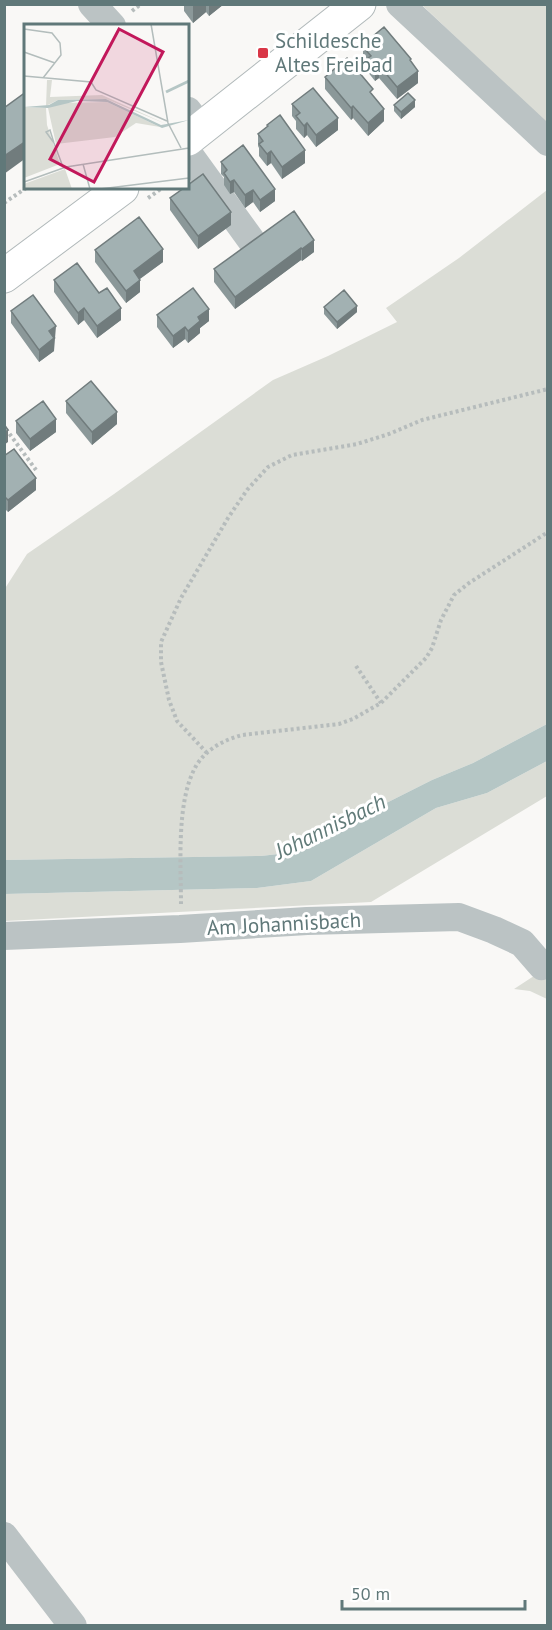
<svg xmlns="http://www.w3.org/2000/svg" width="552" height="1630" font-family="'PT Sans',sans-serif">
<rect width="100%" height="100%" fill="#f9f8f6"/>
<!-- green -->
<path fill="#dbddd6" d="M421,4l126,1v119z
M547,190v534l-74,39 -41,17 -145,73 -26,3 -256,4 -1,-270 23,-36 87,-60 159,-114 55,-24 69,-34 -11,-14 73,-50z
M547,761v35l-176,106 -366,19v-27l252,-6 54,-7 125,-73 51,-15z
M540,972l7,9v18l-17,-8 -16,-2z"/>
<!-- water -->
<path fill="#b5c6c5" d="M547,724v37l-60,32 -51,15 -125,73 -54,7 -252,6v-34l256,-4 26,-3 145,-73 41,-17z"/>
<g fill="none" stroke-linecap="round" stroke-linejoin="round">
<defs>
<path id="major" d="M188,139l171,-135
M4,276l118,-88"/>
</defs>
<!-- major casing -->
<use href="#major" stroke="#b1b9ba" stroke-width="35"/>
<!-- path -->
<path stroke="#b6bcbc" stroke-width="4" stroke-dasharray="3 3" stroke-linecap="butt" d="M132,11l9,-7
M148,198l14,-10
M4,203l22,-15
M6,429l30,41
M356,666l25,37
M207,753l-30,-32 -8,-21 -8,-38v-20l20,-44 47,-80 19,-28 21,-23 24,-12 65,-11 32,-10 33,-14 126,-31
M181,904c0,-40 -5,-103 15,-138 10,-17 28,-26 46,-31l97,-11 14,-5 28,-16 45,-45 6,-10 9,-28 13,-25 15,-12 79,-51"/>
<!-- minor -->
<path stroke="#bbc3c4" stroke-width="28" d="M92,4l20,22
M400,4l148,138
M188,111l13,17
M188,153l63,87
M4,936l176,-7 127,-8 152,-4 35,13 28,13 20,23 6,-2
M4,1536l69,90"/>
<!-- major -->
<use href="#major" stroke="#fff" stroke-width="33"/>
</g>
<!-- wall -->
<path fill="#8b9899" d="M184,4h40l-15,12 -3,-4 -13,11 -9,-12z
M372,37l39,25 7,21 -21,16 -18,-21 -4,3 -8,-10v-8l-4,-4v-12l9,-7z
M325,77l48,19 11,25 -16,15 -15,-18 -2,2 -26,-31z
M292,104l46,26 -22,17 -9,-12 -3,3 -8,-9v-8l-4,-5z
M394,105l21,2 -14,12 -7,-8z
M267,125l38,38 -23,16 -11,-16 -4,3 -8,-10v-8l-1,-2v-12l9,-7z
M221,162l54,39 -15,11 -7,-10 -8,6 -11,-16 -4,2 -6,-9v-8l-3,-3z
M170,198l61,27 -33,24 -28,-39z
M294,211l20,41 -12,9 -1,-1 -66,49 -21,-27v-13z
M95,250l68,12 -23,17v13l-14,11 -31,-41z
M54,280l45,13 22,27 -24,18 -13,-18 -6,5 -24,-33z
M324,307l33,5 -20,17 -13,-15z
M11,311l45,27 -2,1v12l-15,11 -28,-39z
M157,315l52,6 -9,7v5l-12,10 -3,-4 -12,9 -16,-21z
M66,401l51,23 -25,21 -26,-32z
M16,421l40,11 -26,19 -14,-18z
M4,456l32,34 -28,22 -4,-4z"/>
<!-- shaded-wall -->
<path fill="#717c7d" d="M193,4h13v8l-13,11z
M209,4h15l-15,12z
M379,65v13l-4,3v-12z
M418,71v12l-21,16v-12z
M415,100v7l-14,12v-7z
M353,106v12l-2,2v-12z
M384,109v12l-16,15v-13z
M338,118v12l-22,17v-12z
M307,123v12l-3,3v-12z
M26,141v17l-22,16v-18z
M305,150v13l-23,16v-12z
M271,151v12l-4,3v-12z
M234,180v12l-4,2v-12z
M275,189v12l-15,11v-12z
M253,190v12l-8,6v-13z
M231,212v13l-33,24v-13z
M314,240v12l-12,9v-12z
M301,248v12l-66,49v-12z
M163,249v13l-29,21v-12z
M140,280v12l-14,11v-12z
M357,306v6l-20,17v-7z
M84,308v12l-6,5v-12z
M121,308v12l-24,18v-12z
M209,309v12l-9,7v5l-12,10v-12l10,-14z
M56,326l-2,25 -15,11v-12l10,-19z
M185,327v12l-12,9v-12z
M117,412v12l-25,21v-13z
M56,419v13l-26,19v-12z
M8,430v12l-4,3v-12z
M36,478v12l-28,22v-12z"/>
<!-- building -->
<path fill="#a2b1b2" stroke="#717c7d" stroke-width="1.5" d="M384,27l27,32 -1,1 8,11 -21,16 -18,-22 -4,4 -8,-10 4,-3 -8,-9 10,-8 -1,-2z
M347,58l26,31 -3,3 14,17 -16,14 -15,-17 -2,2 -26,-31z
M313,88l25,30 -22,17 -9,-12 -3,3 -8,-10 4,-3 -8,-9z
M26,92v49l-22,15v-48z
M408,93l7,7 -14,12 -7,-7z
M280,115l25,35 -23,17 -11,-16 -4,3 -8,-10 4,-3 -5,-7 10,-8 -1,-1z
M243,145l32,44 -15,11 -7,-10 -8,5 -11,-15 -4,2 -6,-9 3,-3 -6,-8z
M203,174l28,38 -33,24 -28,-38 14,-10h4v-3z
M294,211l20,29 -12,9 -1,-1 -66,49 -21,-28z
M139,217l24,32 -29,22 6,9 -14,11 -31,-41z
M77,263l22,30 8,-5 14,20 -24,18 -13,-18 -6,5 -24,-33z
M193,288l16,21 -11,8 2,4 -12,10 -3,-4 -12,9 -16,-21z
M344,290l13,16 -20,16 -13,-15z
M33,295l23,31 -7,5 5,7 -15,12 -28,-39z
M91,381l26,31 -25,20 -26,-31z
M43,401l13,18 -26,20 -14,-18z
M4,424l4,6 -4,3z
M14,449l22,29 -28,22 -4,-4v-40z"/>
<!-- markers -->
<rect fill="#d93647" stroke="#fff" stroke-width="2" x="257" y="47" width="12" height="12" rx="3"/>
<g text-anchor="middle" stroke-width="6" stroke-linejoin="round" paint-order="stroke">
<!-- poi labels -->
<g font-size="21" fill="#607879" stroke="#fff" text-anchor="start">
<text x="275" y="48">Schildesche<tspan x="275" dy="24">Altes Freibad</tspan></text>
</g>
<!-- street labels -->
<g font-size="21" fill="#607879" stroke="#fff">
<text transform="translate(284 924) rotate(-3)" y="7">Am Johannisbach</text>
</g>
<!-- water labels -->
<g font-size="22" font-style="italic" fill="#607a78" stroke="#fff">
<text transform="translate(330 826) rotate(-26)" y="8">Johannisbach</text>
</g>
</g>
<!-- overview -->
<g transform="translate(24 24)">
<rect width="165" height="165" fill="#f9f8f6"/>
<path d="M23,56h5l-2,17 52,-2 64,29 -60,-25 -48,1 -12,6zM83,78l53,25 -24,-4 -21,14 -59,7 -8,-36 9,-5zM0,83l22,1 1,17 13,39 -36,14zM41,145l7,20h-48v-5z" fill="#dbddd6"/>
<path d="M82,75l55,26 28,-5 -27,8 -55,-26 -30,-1 -29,7 -24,-1 25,-2 9,-5z" fill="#b5c6c5"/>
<path fill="none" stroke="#b5c6c5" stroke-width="3" d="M142,68l23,-11"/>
<path fill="none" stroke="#b3bdbc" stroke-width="1.5" d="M127,0l17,99 13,25M0,5l28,4 8,10 1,12 -18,23M0,28l31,11M0,52l67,6 5,8 71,31M30,119l-8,-11 4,-2 4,13 9,24M59,140l7,25M0,158l42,-15 123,-19M76,165l89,-11"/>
<path fill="#c2185b" fill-opacity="0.15" stroke="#c2185b" stroke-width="3" d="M95,5l44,23 -69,130 -44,-23z"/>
<rect width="165" height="165" fill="none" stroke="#607879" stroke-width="3"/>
</g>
<!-- border -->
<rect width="552" height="1630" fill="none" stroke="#607879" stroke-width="12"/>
<!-- scale -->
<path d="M342 1600v9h183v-9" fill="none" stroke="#607879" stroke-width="3"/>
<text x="351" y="1600" font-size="18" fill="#607879" stroke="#ffffff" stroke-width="4.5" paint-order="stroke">50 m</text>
</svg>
